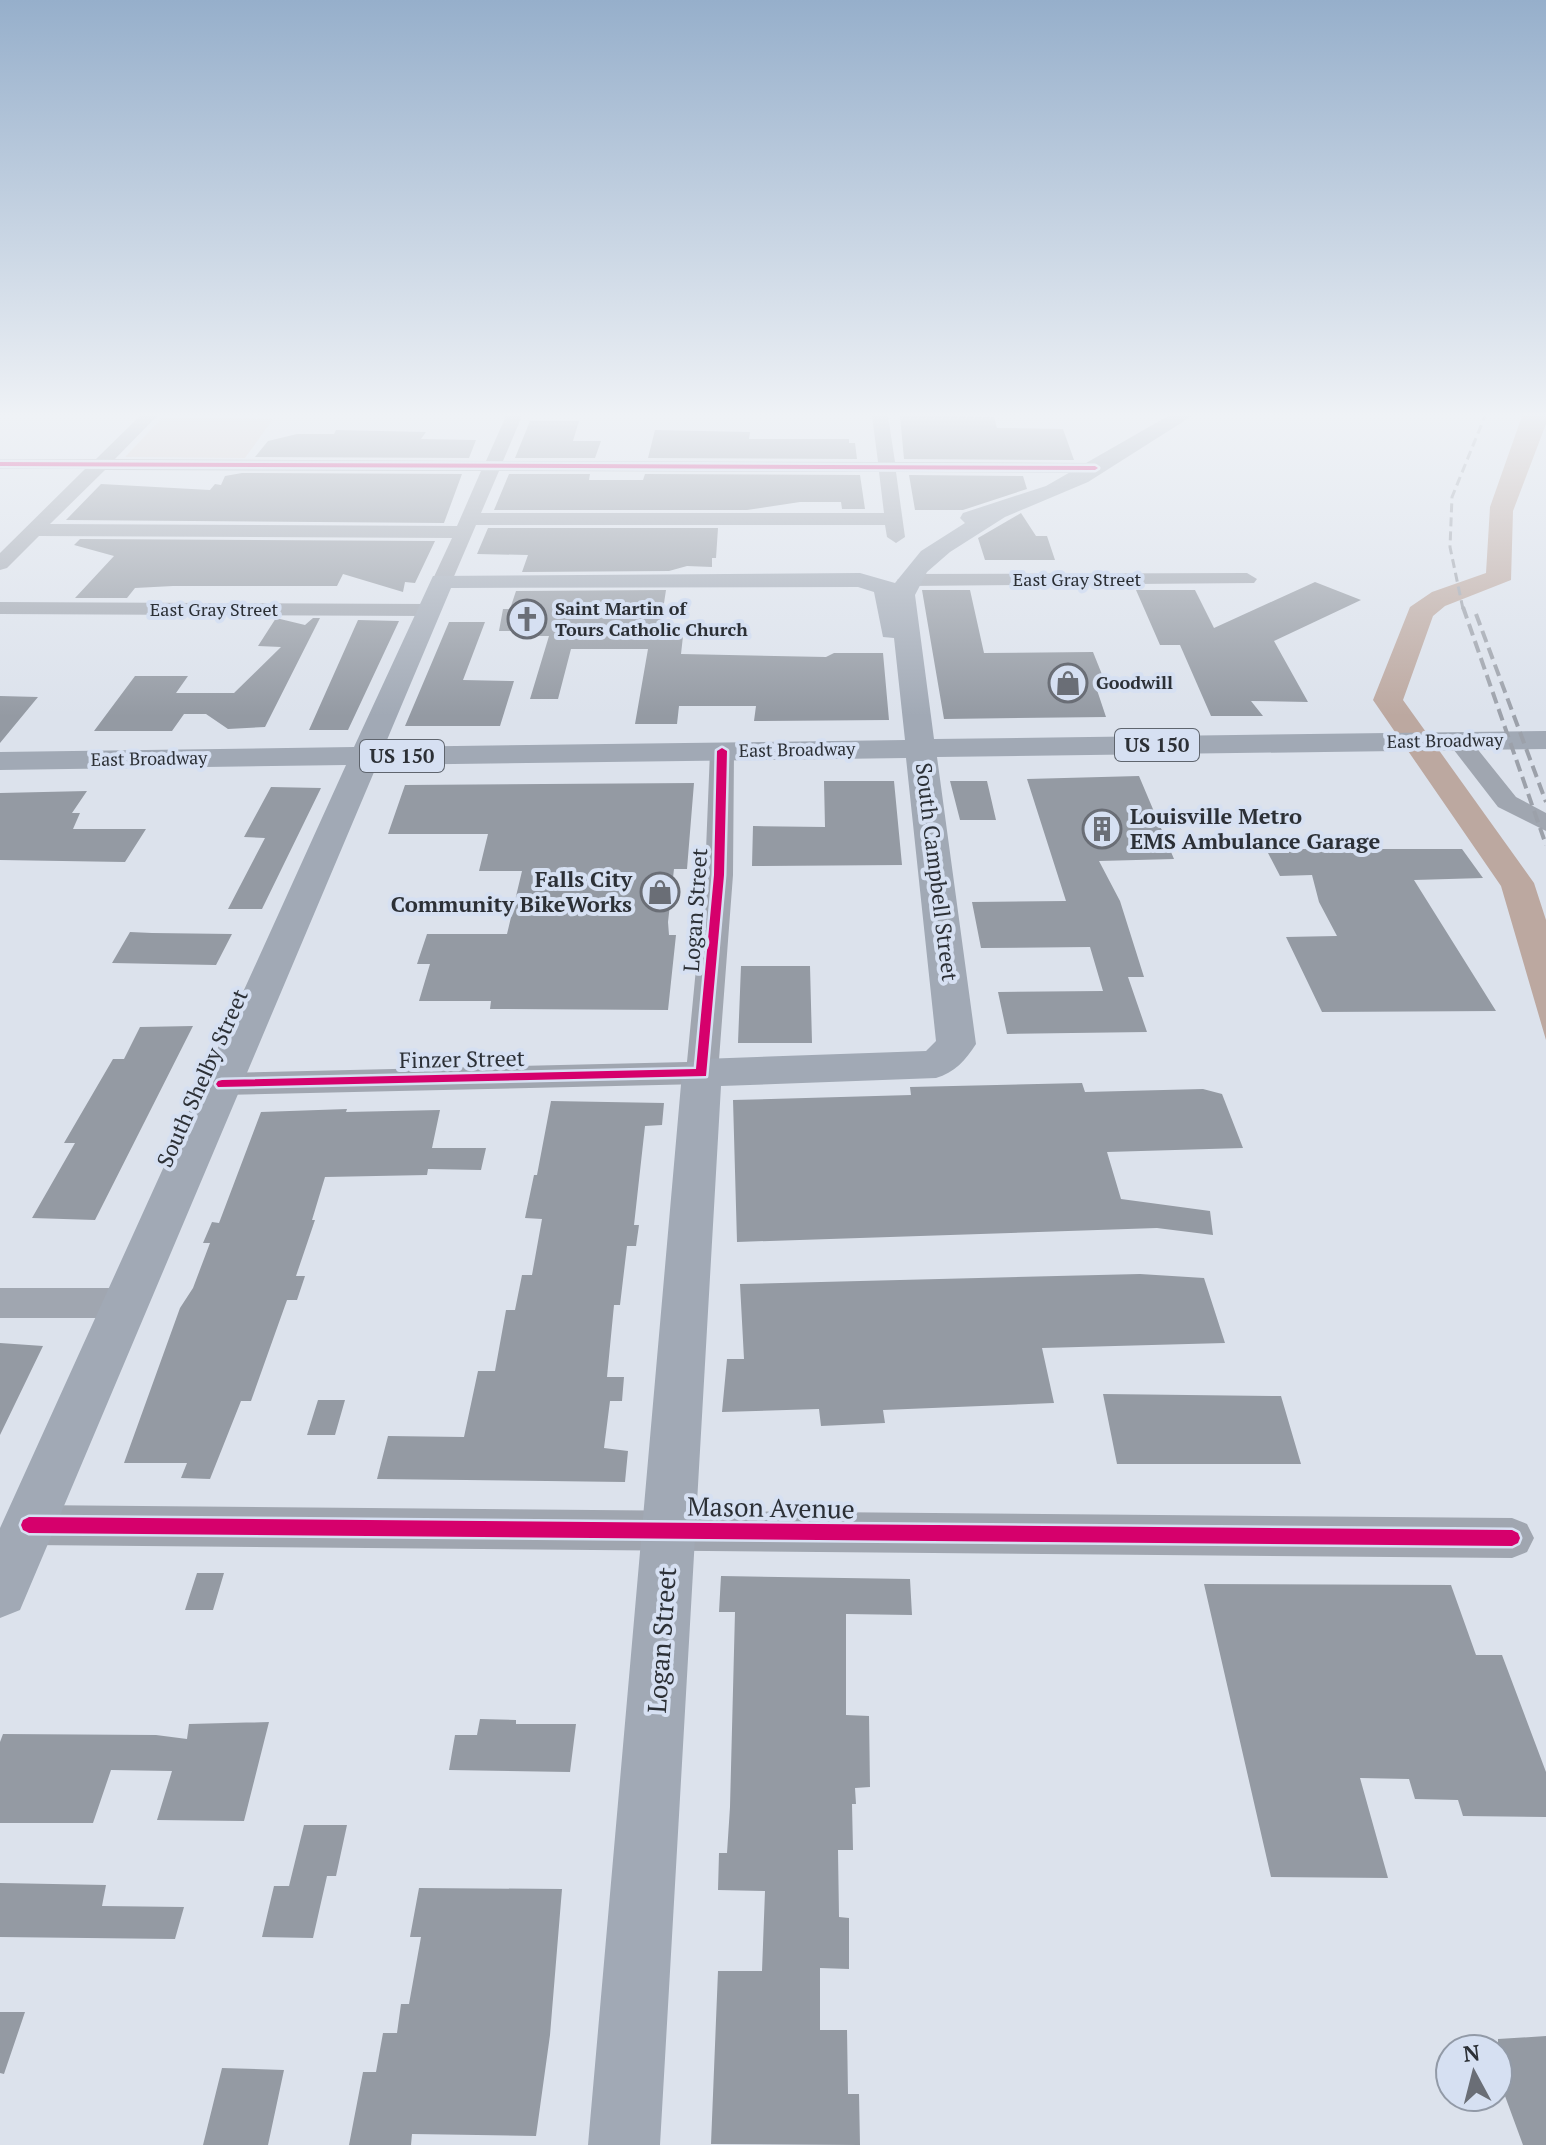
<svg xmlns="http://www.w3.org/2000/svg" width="1546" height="2145" font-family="'PT Serif',serif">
<rect width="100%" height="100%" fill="#dce2ec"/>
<!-- green -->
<path fill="#d7cdcc" d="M162,418l111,1 -28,39 -120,-1z"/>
<!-- water -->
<path fill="#bca8a0" d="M1522,416h24v8l-33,87 -2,69 -66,26 -12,10 -30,84 131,183 12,37v120l-45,-154 -128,-186 37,-93 22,-15 54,-19 4,-66z"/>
<!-- building -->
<path fill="#949aa3" d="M900,416l94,1 3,11 66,1 11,31 -170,-1z
M530,421h49l-6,20h28l-6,17h-80z
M336,430l90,2 -5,7 55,1 -7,18 -214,-1 13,-16 29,-7h37z
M655,430l95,2 -1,7h100v4h6l2,16 -209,-1z
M242,473l220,1 -18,49 -378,-3 35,-36 109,6 5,-6 6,1 4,-9z
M509,474h81l-1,6h54l2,-6 215,1 5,34h-23l-1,-7h-41l-53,8h-253z
M909,475l114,1 4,13 -64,21h-48z
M1021,513l15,23h11l8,24h-70l-7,-22z
M488,528h230l-2,30h-4v9l-25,-1 -18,5 -147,1 6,-17 -51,-1z
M80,539l355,2 -20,42 -10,-1 -2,10 -60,-18 -6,12h-164l-38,2 -8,10h-52l39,-42 -40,-11z
M1315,582l46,18 -87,41 34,61 -57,-1 12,15h-52l-31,-71h-20l-24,-55h59l19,38z
M666,590l-7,46h24l-2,18 145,3 8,-4h49l6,67 -135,1 2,-15h-77l-2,18h-42l13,-75h-77l-13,50h-28l19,-63h-13l2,-5h-39l4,-22h7l6,-18z
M922,590h48l14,63 109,-1 14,35h-11l10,30 -162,2z
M276,618l29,7 8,-7h7l-55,109 -37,2 -22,-15h-22l-12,17h-78l41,-55h53l-12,17h58l47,-46 -23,-1z
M358,620l41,1 -51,109h-39z
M449,622h36l-22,58 51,1 -14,45h-95z
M0,696l38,1 -38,46z
M1139,776l35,83 -75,2 21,40 24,76h-16l19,55 -140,2 -9,-42 105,-1 -13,-44 -109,1 -9,-46 94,-1 -39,-122z
M824,781h70l8,84 -150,1 1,-40 72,1z
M950,781h37l9,39h-36z
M694,783l-7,86h-13l-6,53 1,13h7l-8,75 -178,-1 1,-8h-72l11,-37h-13l10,-30h80l15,-63h-43l9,-37h-100l17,-49z
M271,787l50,1 -59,121h-34l37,-71 -21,-1z
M87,791l-15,22h8l-7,16h73l-21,33 -125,-2v-67z
M1288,849h174l21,29 -69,2 82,131 -174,1 -36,-75 51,-1 -18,-34 -7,-27 -32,1 -12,-23h21z
M130,932l22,1 80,1 -16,31 -104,-2z
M741,966h69l2,77h-74z
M193,1026l-98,194 -63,-2 43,-75h-11l49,-84h11l16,-32z
M1082,1083l3,9 118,-3 19,5 21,54 -136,4 14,47 89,12 3,24 -56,-7 -420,14 -4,-142 178,-5 -1,-8z
M551,1101l113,2 -2,22 -17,1 -11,99h5l-3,21h-9l-7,59h-6l-7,72h17l-2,24h-12l-6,47 24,3 -3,31 -248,-3 11,-43 76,1 14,-66h17l11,-61h9l7,-35h10l10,-56 -17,-1 9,-43h3z
M347,1109l-1,3 94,-2 -8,38h54l-5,22 -53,-1 -1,6 -102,2 -13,43h3l-19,56h9l-8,24h-10l-36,101h-10l-31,78 -29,-1 6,-15h-63l56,-155 13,-20 17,-45h-7l9,-21 7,1 42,-111z
M1140,1274l64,4 21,65 -183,5 12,55 -171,7 2,13 -64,3 -2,-17 -97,3 5,-53h17l-4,-75z
M0,1343l43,3 -43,89z
M1103,1394l178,2 20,68h-184z
M318,1400h27l-10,35h-28z
M197,1573h27l-11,37h-28z
M721,1576l189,3 2,36 -66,-1v101l23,1 1,71 -15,1 1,16h-4l1,46h-15l1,67 10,1v51l-29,-1v62h27l1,64h11l1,51 -149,-1 7,-173h44l3,-80 -47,-1 1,-37h8l3,-46 5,-195h-16z
M1204,1584l247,1 25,70h26l44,117v45l-83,-1 -5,-16 -43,-1 -6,-20 -49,-1 28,100 -117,-1z
M480,1719l36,1v4h60l-6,48 -121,-2 6,-35h22z
M269,1722l-25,99 -87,-1 15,-49 -61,-1 -18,53h-93v-81l3,-8 153,1 31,4 2,-15z
M304,1825h43l-11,51h-9l-14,62 -51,-1 12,-51h15z
M0,1883l106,2 -4,21 82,1 -9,32 -175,-2z
M419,1888l143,1 -12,146 -14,101 -124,-2 -1,11h-62l14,-73h13l7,-39h14l4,-29h8l12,-67h-11z
M0,2012h25l-21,62 -4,-1z
M1546,2036v109h-23l-25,-68v-38z
M222,2068l62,2 -16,75h-65z"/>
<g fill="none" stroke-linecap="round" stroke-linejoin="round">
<!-- minor -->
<path fill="#a0a6b0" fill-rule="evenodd" d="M140,416h17l-42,43 371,2 20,-45h16l-19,45 375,1 -6,-46h16l7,46 200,1 9,5 -9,5 -199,-1 9,65 -9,6 -9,-6 -2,-12h-409l-24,56 -10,6 -10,-6 20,-43 -413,-2 -32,32 -7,2v-17l85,-84h-85v-10h96zM105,470l376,1 -24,55 -407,-2zM499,471l380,1 5,41h-403z
M1247,573l10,6 -3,4 -347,3 -10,-6 10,-6z
M0,602l429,2 10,6 -10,6 -429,-2z
M1459,734l8,2 49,61 30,16v18l-48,-24 -51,-66z
M722,744l12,7 -1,124 -15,198 -5,8 -11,3 -480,11 -11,-3 -5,-8 5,-8 11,-3 465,-11 18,-187 5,-124z
M0,1288h124l13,4 6,11 -6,11 -13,4h-124z
M29,1505l1483,13 15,6 7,14 -7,14 -15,6 -1483,-13 -15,-6 -7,-14 7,-14z"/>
<!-- major -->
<path fill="#a1a9b5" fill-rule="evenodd" d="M1168,416h24l-104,66 -83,35 -55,35 -23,20 -12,23 19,144 612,-8v18l-609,8 39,287c-10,16 -22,29 -40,34l-215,8 -61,1059h-72l94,-1072 6,-10 14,-4 224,-8 10,-10 -30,-283 -529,7 -357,845 -20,8v-90l346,-763 -346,5v-18l354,-5 79,-171 427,-3 35,10 26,-32 44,-28 -5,-5 3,-5 83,-27zM858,587l16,5 9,45 11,1 11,102 -521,7 67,-159z"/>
<!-- rail-far1 -->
<path stroke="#9ca1aa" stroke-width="3" stroke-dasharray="9 5" stroke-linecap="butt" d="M1463,609l-13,-62 2,-50 33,-81"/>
<!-- rail -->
<path stroke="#9ca1aa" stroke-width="4" stroke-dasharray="12 6" stroke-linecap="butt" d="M1463,607l83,238
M1476,614l70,188"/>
<defs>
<path id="cycleway" d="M0,462l1095,4 3,2 -3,2 -1095,-4z
M722,748l5,3 -3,124 -18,201 -488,11 -2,-3 2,-3 4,-1 474,-11 18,-194 3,-124z
M29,1517l1483,13 6,3 2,5 -2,5 -6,3 -1483,-13 -6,-3 -2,-5 2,-5z"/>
</defs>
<!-- cycleway casing -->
<use href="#cycleway" stroke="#d6e0f2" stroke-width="5"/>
<!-- cycleway -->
<use href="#cycleway" fill="#d6006c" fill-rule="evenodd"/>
</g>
<!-- sky -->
<linearGradient id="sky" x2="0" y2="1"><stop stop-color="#96afcb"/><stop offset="0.58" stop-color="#eff2f6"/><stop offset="1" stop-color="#eff2f6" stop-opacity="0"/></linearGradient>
<rect width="1546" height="716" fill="url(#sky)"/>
<!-- icons -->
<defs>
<symbol id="church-ring" viewBox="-11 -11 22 22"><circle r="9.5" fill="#d6e0f2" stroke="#6a6e76" stroke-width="1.5"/><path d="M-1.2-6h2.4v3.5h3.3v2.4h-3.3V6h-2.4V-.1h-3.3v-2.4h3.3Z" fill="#6a6e76"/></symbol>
<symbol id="shop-ring" viewBox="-11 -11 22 22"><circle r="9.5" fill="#d6e0f2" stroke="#6a6e76" stroke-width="1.5"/><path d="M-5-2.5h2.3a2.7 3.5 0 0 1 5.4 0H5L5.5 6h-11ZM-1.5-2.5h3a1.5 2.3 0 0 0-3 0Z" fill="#6a6e76"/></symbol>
<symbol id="building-ring" viewBox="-11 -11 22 22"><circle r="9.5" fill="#d6e0f2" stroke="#6a6e76" stroke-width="1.5"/><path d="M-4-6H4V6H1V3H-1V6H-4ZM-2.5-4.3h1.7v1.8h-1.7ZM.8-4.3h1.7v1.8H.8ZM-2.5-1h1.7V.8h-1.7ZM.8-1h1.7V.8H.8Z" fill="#6a6e76"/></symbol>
</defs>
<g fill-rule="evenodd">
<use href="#church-ring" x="505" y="597" width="44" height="44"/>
<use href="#shop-ring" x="1046" y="661" width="44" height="44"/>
<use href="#building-ring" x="1080" y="807" width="44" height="44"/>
<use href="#shop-ring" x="638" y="870" width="44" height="44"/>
</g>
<g text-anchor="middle" stroke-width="8" stroke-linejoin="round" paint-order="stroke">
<!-- far-street labels -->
<g font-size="18" fill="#2c3036" stroke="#d6e0f2">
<text x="1077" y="586">East Gray Street</text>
<text x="214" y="616">East Gray Street</text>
<text transform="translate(1445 741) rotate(-1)" y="6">East Broadway</text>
<text transform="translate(797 750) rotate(-1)" y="6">East Broadway</text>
<text transform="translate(149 759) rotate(-1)" y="6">East Broadway</text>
</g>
<!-- far-poi labels -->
<g font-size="18" font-weight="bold" fill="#2c3036" stroke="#d6e0f2" text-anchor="start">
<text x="555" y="615">Saint Martin of<tspan x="555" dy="21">Tours Catholic Church</tspan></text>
<text x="1096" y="689">Goodwill</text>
</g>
<!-- shield labels -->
<g fill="#d6e0f2" stroke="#5f656e" stroke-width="2">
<rect x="1115" y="729" width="84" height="32" rx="6"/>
<rect x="360" y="740" width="84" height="32" rx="6"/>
</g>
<g font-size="20" font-weight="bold" fill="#2c3036">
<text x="1157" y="752">US 150</text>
<text x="402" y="763">US 150</text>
</g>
<!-- poi labels -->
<g font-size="22" font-weight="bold" fill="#2c3036" stroke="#d6e0f2" text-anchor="start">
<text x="1130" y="824">Louisville Metro<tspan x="1130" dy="25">EMS Ambulance Garage</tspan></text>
<text x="632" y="887" text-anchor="end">Falls City<tspan x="632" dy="25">Community BikeWorks</tspan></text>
</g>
<!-- street labels -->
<g font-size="22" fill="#2c3036" stroke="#d6e0f2">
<text transform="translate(937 872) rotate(83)" y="8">South Campbell Street</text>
<text transform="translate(695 910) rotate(-86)" y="8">Logan Street</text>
<text transform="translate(462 1059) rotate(-1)" y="8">Finzer Street</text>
<text transform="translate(202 1078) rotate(-66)" y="8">South Shelby Street</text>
</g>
<!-- near-street labels -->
<g font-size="26" fill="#2c3036" stroke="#d6e0f2">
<text transform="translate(771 1508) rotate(1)" y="9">Mason Avenue</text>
<text transform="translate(662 1640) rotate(-86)" y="9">Logan Street</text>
</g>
</g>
<!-- north arrow -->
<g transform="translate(1474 2073) rotate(353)"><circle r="38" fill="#d6e0f2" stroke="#929aa7" stroke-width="2"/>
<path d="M0-6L14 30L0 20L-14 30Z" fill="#6a6e76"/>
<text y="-12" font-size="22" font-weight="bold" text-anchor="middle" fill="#2c3036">N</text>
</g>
</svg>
